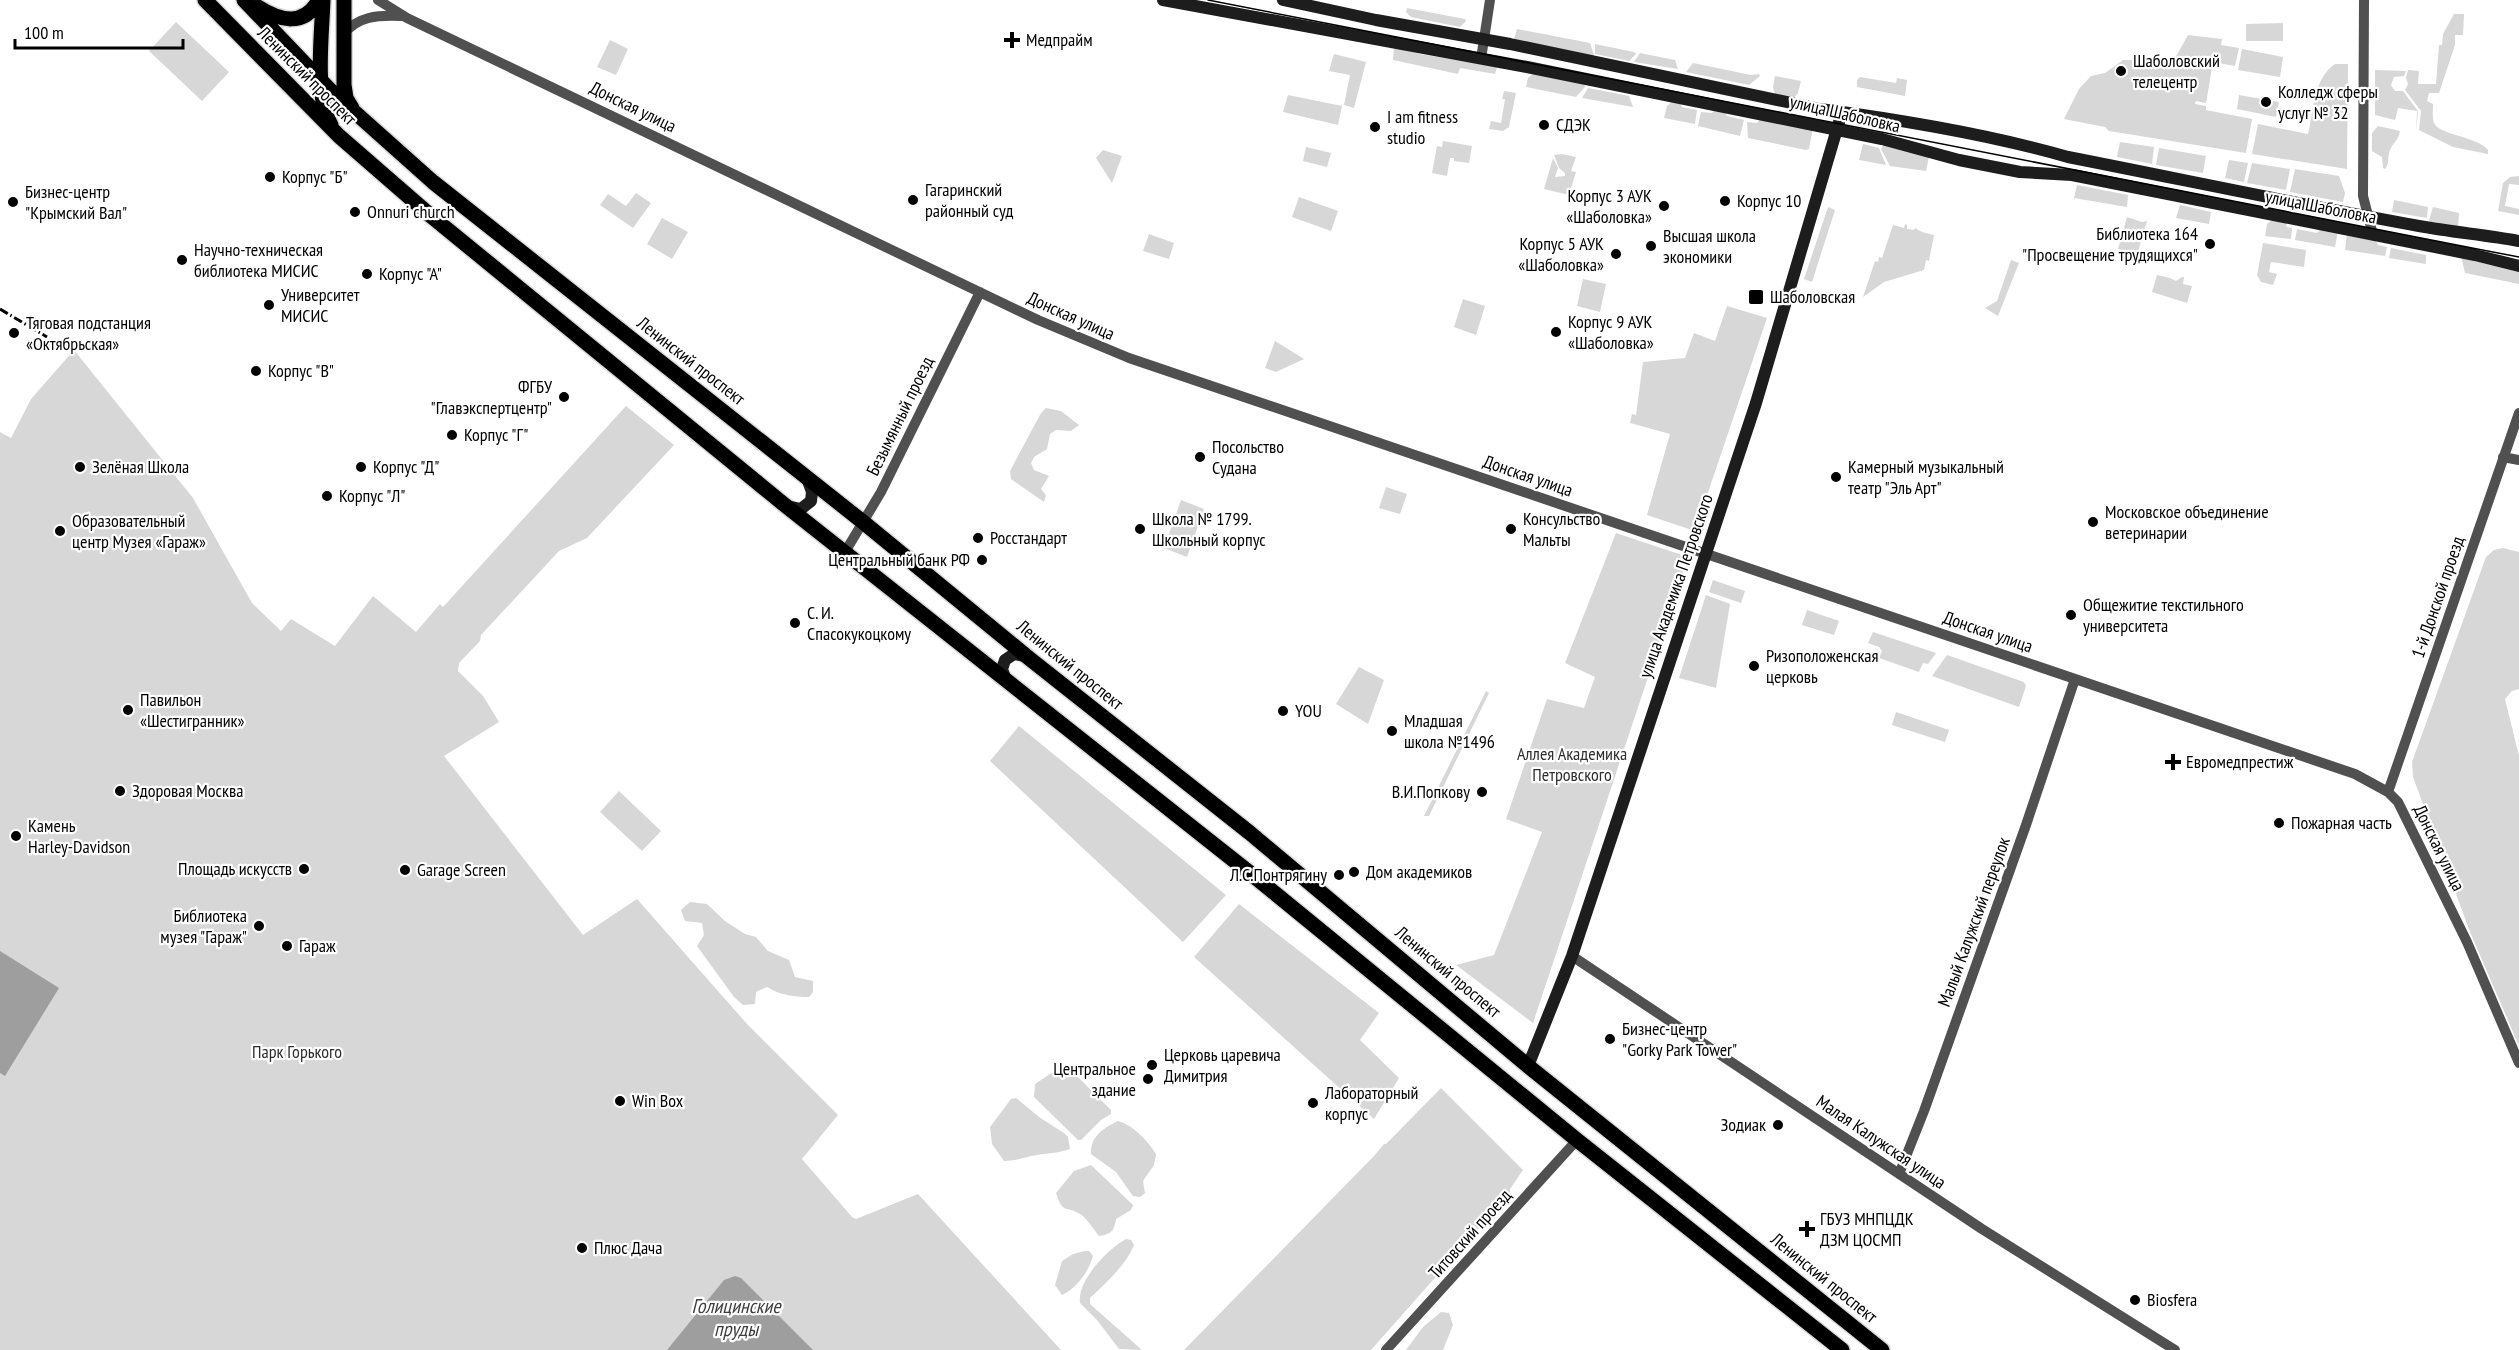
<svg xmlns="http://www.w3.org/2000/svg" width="2519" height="1350" font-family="'PT Sans Narrow',sans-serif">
<rect width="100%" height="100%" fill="#fff"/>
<!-- green -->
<path fill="#d7d7d7" d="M1407,8l58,11 1,2 -6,6 -49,-10 -5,-5z
M2454,14h10l-1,21h-8v10l-16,48h-10l-2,8 6,3c0,6 -1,14 1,19 5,12 42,13 54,27v4l-35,-7 -34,-17 2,-19 -16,-21 3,-6 -2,-6 2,-8 11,1 -1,13h18l3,-39h3l1,-11z
M176,22l53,50 -27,29 -53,-50z
M2283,23v18h-37v-17z
M1517,29l73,14 4,12 -3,4 -77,-20z
M2188,35l34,4 -1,6 18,3 -4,18 -22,-4 -7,41 -10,-2 -1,3 11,2v4l46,9 -6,34 -137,-22 -4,-4 -41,-8 15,-30 12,-13 14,-3 18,-13h51z
M610,40l18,9 -12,26 -19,-8z
M1595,44l39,8 2,2 -7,7 -34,-7z
M1394,46l26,8 77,13 -2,7 -35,-6 -2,6 -65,-14z
M2242,49l41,8 -3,20 -42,-7z
M1640,53l35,7 3,9 -44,-7z
M1334,54l32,8 -12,46 -10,-3 6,-30 -21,-4z
M1693,63l58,12 8,-1 1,2 -11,9 -63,-13z
M2335,64h13l-1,105 -95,-15 6,-30 50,10c6,-24 5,-55 27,-70z
M2375,70l31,1 -2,5 -10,1 -3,8 4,6h8l15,20 -2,21 1,-21 -19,-3 -3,12 -20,-5z
M1534,73l50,9 1,5 -9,10 -50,-10 2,-9z
M1775,76l26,5 -3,12 -5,6 -18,-5 -2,-7z
M1860,77l36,6 1,-5 10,2 -2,16 -48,-9v-7z
M1588,88l41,8 4,11 -51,-9z
M1504,91l12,2 -7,34 -6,4 -14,-2 2,-8 10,2 4,-24h-3z
M1288,95l54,11 -4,19 -55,-13z
M2239,95l40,7 -3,15 -39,-8z
M1674,100l5,1 3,6 15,3 -2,14 -31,-6 3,-12z
M1716,109l8,1 3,6 17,4 -4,16 -42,-10 3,-14 11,1z
M1761,118l52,10 -4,21 -3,1 -58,-12 -1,-16 10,1z
M2378,126l22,5c-2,11 -6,10 -10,19 -3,8 0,13 -5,19l-2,-1 -1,-11 -10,-6v-18z
M1443,141l29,5 -3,17 -15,-2v-3h-4l-3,18 -15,-3 5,-27 5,1z
M2120,142l34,5 -2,17 -35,-7z
M1863,144l16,4 7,17 -27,-5z
M1884,144l45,13 -3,14 -36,-5 -9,-17z
M1306,147l25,6 -4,14 -24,-6z
M2159,148l47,8 -3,17 -47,-8z
M1103,150l19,6 -10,27 -16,-25z
M1562,154l14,3 -5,14 5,1 -7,23 -25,-6 9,-31 5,10 -3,9 10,-1v-3l-6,-5 -5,-13z
M2229,160l19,3 -4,19 -19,-4z
M2252,163l38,6 -4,21 -39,-7z
M2295,169l44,7 6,17 -2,9 -53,-10z
M2519,176v9l-10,-1 -4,22 14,3v6l-21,-4 5,-28 7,-6z
M2077,185l51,10 -1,12 -53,-9z
M636,193l15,10 -18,25 -33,-23 8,-11 18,12z
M1299,197l39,14 -7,20 -39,-14z
M2394,200l34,7 -1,11 -35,-6z
M2180,205l31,7 -2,12 -33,-6z
M1828,207l7,3 -23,72 -8,-3z
M2433,207l26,6 -1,14 -26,-3 -3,-4z
M2127,217l15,5 5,-1 -10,34 -19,-6z
M662,218l26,14 -16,27 -25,-15z
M2272,220l13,1 2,6 5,1 -1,11 -26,-3 2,-12z
M1905,224l2,1v4l7,1 1,-2 7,4 12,3 -5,26 -3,-1 -2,10 -40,12 -21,15 12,-36 3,1 1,-5 3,1 11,-33 11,3z
M2297,229l20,4 4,-4 17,2 -3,16 -40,-7z
M2347,233l28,6 3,6 9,2 -2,9 -40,-6z
M1149,234l25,9 -5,16 -26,-8z
M2263,243l43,7 -2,17 -33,-5 -2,10 8,2 -4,11 -12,-3 -4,-7z
M2391,248l35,7v9l-37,-6z
M2461,256l58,16v12l-54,-11z
M2011,260l8,3 -21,53 -13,-8 12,-7z
M2157,275l13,3 6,3 6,-4h2l-1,7 9,2 -5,17 -35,-11z
M1583,279l23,5 -6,28 -23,-6z
M1463,299l22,7 -9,29 -22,-8z
M1727,306l40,12 -72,213 -48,-16 23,-81 -40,-11 2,-9 4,1 7,-53 42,-4 9,-25 21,8z
M1275,341l29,18 -28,13 -11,-4z
M74,350l119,148 59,105 29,28 10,-12 44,27 38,-50 43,36 24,-28 3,3 183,-201 48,39 -87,93 -28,13 -78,84 -1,6 -21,22 -1,8 25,25 16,26 -55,34 139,179 54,-36 110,125 91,91 -36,44 50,58 4,2 62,-25 143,156h-1061v-918l11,6 20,-39z
M1046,408l15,3 18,14 -8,6 -15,-1 -6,4 -3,15 -13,8 -3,6 3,7 15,6 -8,13 5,6 -2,7 -33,-23 -1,-8 31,-58z
M1386,487l21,7 -7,20 -21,-6z
M1181,500l23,9 -17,48 -23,-9z
M1616,533l72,24 -155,466 -77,-58 38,-10 48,-123 -36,-13 41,-120 37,9 11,-31 -30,-14z
M2503,548l16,4v137l-7,2 -7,8 14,57v290l-49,-114 -57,-155 -1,-15 74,-205 8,-7z
M1713,580l32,11 -4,12 -32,-11z
M1706,595l24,9 -14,84 -37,-10z
M1807,610l32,11 -5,14 -32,-10z
M1873,632l63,21 -8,11 -5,-1 -4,9 -40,-14 3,-7 -3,-4 -11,-4z
M1947,655l77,27 2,4 -7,21 -87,-31z
M1359,667l25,13 -16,44 -32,-20z
M1486,691l3,2 -60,123h-5z
M1896,712l53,18 -4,12 -53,-17z
M1019,726l207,169 -43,47 -193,-181z
M619,791l42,40 -19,20 -42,-39z
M690,902l17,2 18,17 20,13 11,3 12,14 21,9 6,17 18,4v11l-4,5c-15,0 -29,-2 -42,-10l-11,5 -1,12 -12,1 -9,-8 -37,-51 7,-11 -2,-12 -17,-2 -4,-11z
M1239,904l140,109 -19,27 39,38 -25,41 -180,-162z
M1056,1070l12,1 9,5 34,34v4l-10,6 -20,20h-3l-44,-43 1,-13z
M1441,1088l82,82 -13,19 1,9 -16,12 -124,140h-187l190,-194 10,-12h2z
M1016,1098l23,19 25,16 4,4 2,12c-11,4 -21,4 -33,6 -12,2 -21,6 -33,6l-12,-17 -2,-17 21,-28z
M1118,1121c15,4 30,20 38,33l-2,11 -11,16 2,12 -5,4 -7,-1 -17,-24 -25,-18c-1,-17 12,-26 27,-33z
M1091,1165l42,40 -2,5 -15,9c-2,12 -4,15 -17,17 -5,-6 -12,-18 -19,-22 -15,-9 -17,1 -24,-21l18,-22z
M1126,1239l5,1 3,5c-8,20 -28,38 -44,53v6l52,46 -23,-1 -22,-29 -17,-17c-3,-23 28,-54 46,-64z
M1085,1251h4l4,5c-4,15 -16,32 -31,39l-7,-10 7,-24 11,-7z
M1441,1312l8,1 4,12 -10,25h-37l17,-23z"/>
<!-- water -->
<path fill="#9e9e9e" d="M0,951l59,37 -54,88 -5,-3z
M735,1276l6,2 72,72h-146l57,-70z"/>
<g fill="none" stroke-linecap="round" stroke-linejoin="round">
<defs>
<path id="primary" d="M205,0l134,136 92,80 355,290 469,371 322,263 265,210
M244,0l87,91 102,91 430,340 167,137 220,174 278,233 354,284
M323,0c-1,34 -9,95 8,125
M344,0v85l2,13 6,10
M258,7c22,14 46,20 61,-7"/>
</defs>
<!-- primary casing -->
<use href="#primary" stroke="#dbdbdb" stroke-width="18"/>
<!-- street -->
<path stroke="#505050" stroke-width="10" d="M378,0l29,18 631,302 91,38 1226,416 33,18 10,10 69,140 52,121
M2364,0l-1,196 10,39
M343,35c14,-19 35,-20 58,-19
M1481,59l9,-59
M2503,457l16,3
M845,552l36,-60 99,-200
M2388,792l131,-379
M1572,956l410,273 193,121
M1899,1174l25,-63 102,-286 49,-146
M1386,1350l191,-210"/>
<!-- secondary -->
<path stroke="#1d1d1d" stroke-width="12" d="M1163,0l364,67 355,72 77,21 61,12 52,3 403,80 44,11
M1283,0l93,20 134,24 310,65c83,11 168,25 248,48 117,23 234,48 351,69 33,6 67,9 100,15
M787,506l14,3 10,-8 1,-9 -5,-14
M1006,681l-4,-12 3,-9 9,-6 12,2
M1528,1066l44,-110 184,-553 86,-291"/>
<!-- primary -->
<use href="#primary" stroke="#000" stroke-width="15"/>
<!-- tram -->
<path stroke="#000" stroke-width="1.5" d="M1208,0c438,84 874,173 1311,257"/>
<!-- rail -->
<path stroke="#000" stroke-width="3" stroke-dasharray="9 3 1.5 3" stroke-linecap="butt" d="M0,309l47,28"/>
</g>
<!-- markers -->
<g fill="#000" stroke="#fff" stroke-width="2">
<path d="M1009 31h6v6h6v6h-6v6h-6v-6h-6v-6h6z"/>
<circle cx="2121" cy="71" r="6"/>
<circle cx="2266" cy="102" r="6"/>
<circle cx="1544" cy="125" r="6"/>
<circle cx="1375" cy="127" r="6"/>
<circle cx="270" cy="177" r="6"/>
<circle cx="913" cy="200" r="6"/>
<circle cx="1725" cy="201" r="6"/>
<circle cx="13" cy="202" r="6"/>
<circle cx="1664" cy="206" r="6"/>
<circle cx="355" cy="212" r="6"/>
<circle cx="2210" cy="244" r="6"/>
<circle cx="1651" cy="246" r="6"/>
<circle cx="1616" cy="254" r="6"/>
<circle cx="182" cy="260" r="6"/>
<circle cx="367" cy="274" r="6"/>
<rect x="1748" y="289" width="16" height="16" rx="3"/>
<circle cx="269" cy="305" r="6"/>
<circle cx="1556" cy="332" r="6"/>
<circle cx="14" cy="333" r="6"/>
<circle cx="256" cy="371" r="6"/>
<circle cx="564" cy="397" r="6"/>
<circle cx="452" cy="435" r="6"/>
<circle cx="1200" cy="457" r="6"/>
<circle cx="80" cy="467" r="6"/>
<circle cx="361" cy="467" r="6"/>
<circle cx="1836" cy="477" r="6"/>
<circle cx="327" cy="496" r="6"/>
<circle cx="2093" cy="522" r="6"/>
<circle cx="1140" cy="529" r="6"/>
<circle cx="1511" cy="529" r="6"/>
<circle cx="60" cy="531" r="6"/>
<circle cx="978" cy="538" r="6"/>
<circle cx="982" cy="560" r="6"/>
<circle cx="2071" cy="615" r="6"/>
<circle cx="795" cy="623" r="6"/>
<circle cx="1754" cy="666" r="6"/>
<circle cx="128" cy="710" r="6"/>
<circle cx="1283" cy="711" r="6"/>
<circle cx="1392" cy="731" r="6"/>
<path d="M2170 753h6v6h6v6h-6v6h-6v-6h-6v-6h6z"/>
<circle cx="120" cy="791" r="6"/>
<circle cx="1482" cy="792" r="6"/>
<circle cx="2279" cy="823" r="6"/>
<circle cx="16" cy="836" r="6"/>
<circle cx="304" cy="869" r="6"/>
<circle cx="405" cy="870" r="6"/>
<circle cx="1354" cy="872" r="6"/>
<circle cx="1339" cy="875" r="6"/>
<circle cx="259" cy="926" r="6"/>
<circle cx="287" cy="946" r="6"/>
<circle cx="1610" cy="1039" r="6"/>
<circle cx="1152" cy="1065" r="6"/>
<circle cx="1148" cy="1079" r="6"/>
<circle cx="620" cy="1101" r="6"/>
<circle cx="1313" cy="1103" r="6"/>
<circle cx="1778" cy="1125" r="6"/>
<path d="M1804 1220h6v6h6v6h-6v6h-6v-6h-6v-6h6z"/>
<circle cx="582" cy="1248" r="6"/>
<circle cx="2135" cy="1300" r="6"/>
</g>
<g text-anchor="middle" stroke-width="4.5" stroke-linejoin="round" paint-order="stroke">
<!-- poi labels -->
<g font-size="18" fill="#000" stroke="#fff" text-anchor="start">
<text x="1026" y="46">Медпрайм</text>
<text x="2133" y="67">Шаболовский<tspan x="2133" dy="21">телецентр</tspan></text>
<text x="2278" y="98">Колледж сферы<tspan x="2278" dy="21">услуг № 32</tspan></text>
<text x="1387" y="123">I am fitness<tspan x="1387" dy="21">studio</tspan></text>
<text x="1556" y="131">СДЭК</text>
<text x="282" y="183">Корпус "Б"</text>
<text x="925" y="196">Гагаринский<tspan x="925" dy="21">районный суд</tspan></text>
<text x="25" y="198">Бизнес-центр<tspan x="25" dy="21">"Крымский Вал"</tspan></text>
<text x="1652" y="202" text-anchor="end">Корпус 3 АУК<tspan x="1652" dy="21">«Шаболовка»</tspan></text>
<text x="1737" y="207">Корпус 10</text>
<text x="367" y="218">Onnuri church</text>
<text x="2198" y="240" text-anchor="end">Библиотека 164<tspan x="2198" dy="21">"Просвещение трудящихся"</tspan></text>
<text x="1663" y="242">Высшая школа<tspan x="1663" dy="21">экономики</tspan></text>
<text x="1604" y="250" text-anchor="end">Корпус 5 АУК<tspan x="1604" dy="21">«Шаболовка»</tspan></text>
<text x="194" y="256">Научно-техническая<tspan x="194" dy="21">библиотека МИСИС</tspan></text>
<text x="379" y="280">Корпус "А"</text>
<text x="281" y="301">Университет<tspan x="281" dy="21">МИСИС</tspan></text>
<text x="1770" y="303">Шаболовская</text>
<text x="1568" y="328">Корпус 9 АУК<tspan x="1568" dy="21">«Шаболовка»</tspan></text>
<text x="26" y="329">Тяговая подстанция<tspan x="26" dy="21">«Октябрьская»</tspan></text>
<text x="268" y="377">Корпус "В"</text>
<text x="552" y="393" text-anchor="end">ФГБУ<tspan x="552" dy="21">"Главэкспертцентр"</tspan></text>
<text x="464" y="441">Корпус "Г"</text>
<text x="1212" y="453">Посольство<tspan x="1212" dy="21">Судана</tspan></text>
<text x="92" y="473">Зелёная Школа</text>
<text x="373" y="473">Корпус "Д"</text>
<text x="1848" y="473">Камерный музыкальный<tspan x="1848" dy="21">театр "Эль Арт"</tspan></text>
<text x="339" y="502">Корпус "Л"</text>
<text x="2105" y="518">Московское объединение<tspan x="2105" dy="21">ветеринарии</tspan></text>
<text x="1152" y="525">Школа № 1799.<tspan x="1152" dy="21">Школьный корпус</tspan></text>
<text x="1523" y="525">Консульство<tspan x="1523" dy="21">Мальты</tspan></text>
<text x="72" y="527">Образовательный<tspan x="72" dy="21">центр Музея «Гараж»</tspan></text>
<text x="990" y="544">Росстандарт</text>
<text x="970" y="566" text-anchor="end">Центральный банк РФ</text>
<text x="2083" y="611">Общежитие текстильного<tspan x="2083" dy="21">университета</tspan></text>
<text x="807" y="619">С. И.<tspan x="807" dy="21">Спасокукоцкому</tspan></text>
<text x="1766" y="662">Ризоположенская<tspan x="1766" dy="21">церковь</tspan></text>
<text x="140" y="706">Павильон<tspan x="140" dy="21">«Шестигранник»</tspan></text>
<text x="1295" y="717">YOU</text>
<text x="1404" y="727">Младшая<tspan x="1404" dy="21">школа №1496</tspan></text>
<text x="2186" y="768">Евромедпрестиж</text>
<text x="132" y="797">Здоровая Москва</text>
<text x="1470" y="798" text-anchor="end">В.И.Попкову</text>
<text x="2291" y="829">Пожарная часть</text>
<text x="28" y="832">Камень<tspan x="28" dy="21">Harley-Davidson</tspan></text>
<text x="292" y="875" text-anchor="end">Площадь искусств</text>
<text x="417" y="876">Garage Screen</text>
<text x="1366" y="878">Дом академиков</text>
<text x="1327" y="881" text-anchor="end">Л.С.Понтрягину</text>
<text x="247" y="922" text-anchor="end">Библиотека<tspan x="247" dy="21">музея "Гараж"</tspan></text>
<text x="299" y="952">Гараж</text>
<text x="1622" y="1035">Бизнес-центр<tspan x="1622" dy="21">"Gorky Park Tower"</tspan></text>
<text x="1164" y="1061">Церковь царевича<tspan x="1164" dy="21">Димитрия</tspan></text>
<text x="1136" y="1075" text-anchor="end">Центральное<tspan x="1136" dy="21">здание</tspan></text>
<text x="1325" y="1099">Лабораторный<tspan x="1325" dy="21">корпус</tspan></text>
<text x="632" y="1107">Win Box</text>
<text x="1766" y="1131" text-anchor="end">Зодиак</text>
<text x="1820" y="1225">ГБУЗ МНПЦДК<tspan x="1820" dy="21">ДЗМ ЦОСМП</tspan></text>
<text x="594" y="1254">Плюс Дача</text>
<text x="2147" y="1306">Biosfera</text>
</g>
<!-- street labels -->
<g font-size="18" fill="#000" stroke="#fff">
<text transform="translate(307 76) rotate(45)" y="6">Ленинский проспект</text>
<text transform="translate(633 107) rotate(26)" y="6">Донская улица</text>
<text transform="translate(1845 114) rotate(13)" y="6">улица Шаболовка</text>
<text transform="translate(2321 207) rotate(11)" y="6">улица Шаболовка</text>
<text transform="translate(1071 316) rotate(24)" y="6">Донская улица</text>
<text transform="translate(691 361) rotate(38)" y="6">Ленинский проспект</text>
<text transform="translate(900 416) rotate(-64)" y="6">Безымянный проезд</text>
<text transform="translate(1528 476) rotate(19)" y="6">Донская улица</text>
<text transform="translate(1676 586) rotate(-71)" y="6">улица Академика Петровского</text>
<text transform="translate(2438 597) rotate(-71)" y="6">1-й Донской проезд</text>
<text transform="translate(1988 632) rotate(19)" y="6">Донская улица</text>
<text transform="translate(1070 665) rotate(39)" y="6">Ленинский проспект</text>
<text transform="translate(2439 848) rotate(64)" y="6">Донская улица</text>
<text transform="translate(1974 922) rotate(-70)" y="6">Малый Калужский переулок</text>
<text transform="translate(1448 972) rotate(40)" y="6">Ленинский проспект</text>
<text transform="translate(1881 1142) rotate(34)" y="6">Малая Калужская улица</text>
<text transform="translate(1470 1234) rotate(-48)" y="6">Титовский проезд</text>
<text transform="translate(1824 1278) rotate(39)" y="6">Ленинский проспект</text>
</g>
<!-- park labels -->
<g font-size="18" fill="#2e2e2e" stroke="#fff">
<text x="1572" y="760">Аллея Академика<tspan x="1572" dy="21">Петровского</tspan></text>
<text x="297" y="1058">Парк Горького</text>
</g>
<!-- water labels -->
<g font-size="20" font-style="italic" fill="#3f3f3f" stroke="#fff">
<text x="736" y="1313">Голицинские<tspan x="736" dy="23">пруды</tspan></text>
</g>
</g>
<!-- scale -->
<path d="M15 39v9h168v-9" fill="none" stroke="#000000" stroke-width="3"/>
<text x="24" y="39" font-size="18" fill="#000000" stroke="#ffffff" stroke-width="4.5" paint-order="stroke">100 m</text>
</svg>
